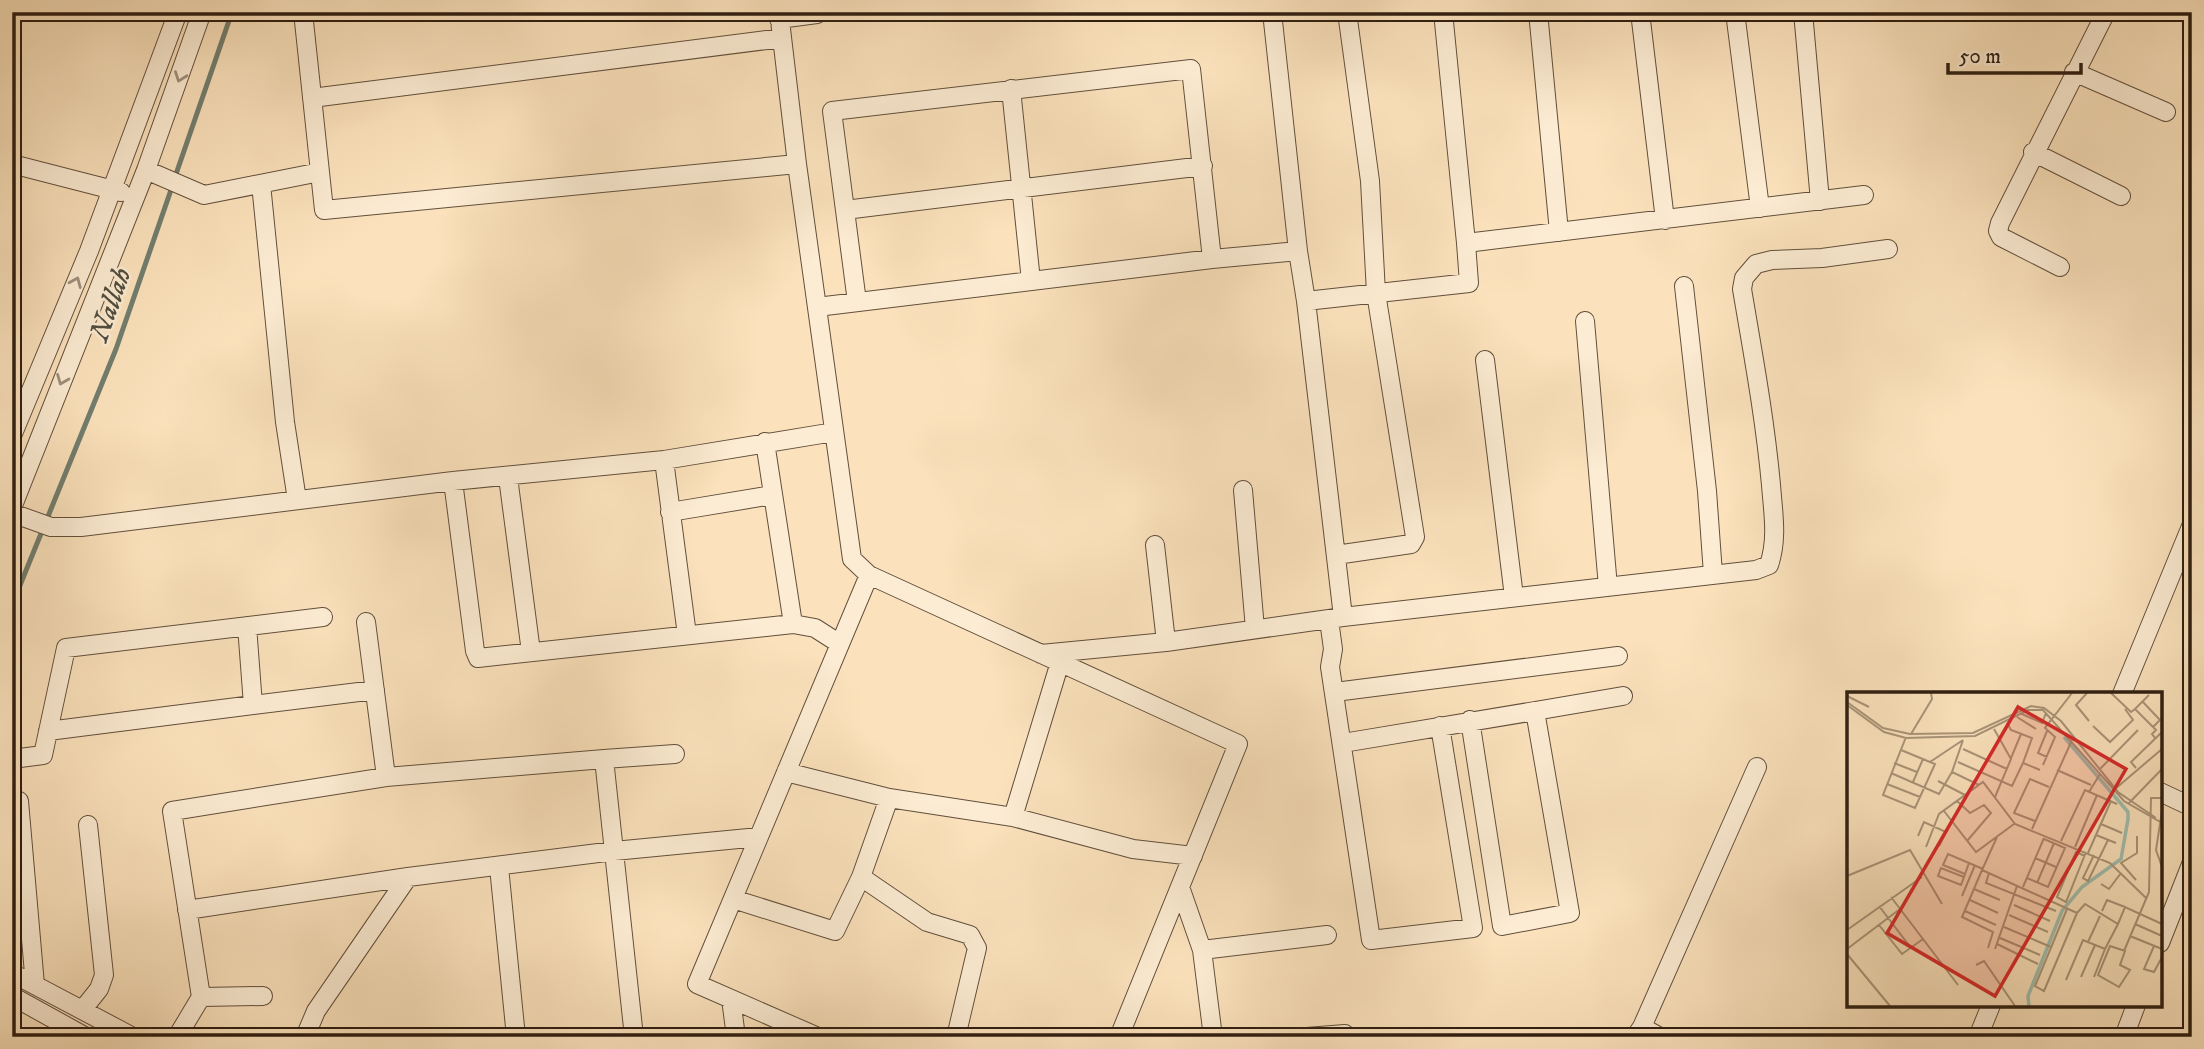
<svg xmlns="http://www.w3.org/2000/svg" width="2204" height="1049" font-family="'IM FELL DW Pica',serif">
<rect width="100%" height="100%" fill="#fbe2bc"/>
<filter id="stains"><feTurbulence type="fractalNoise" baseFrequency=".00286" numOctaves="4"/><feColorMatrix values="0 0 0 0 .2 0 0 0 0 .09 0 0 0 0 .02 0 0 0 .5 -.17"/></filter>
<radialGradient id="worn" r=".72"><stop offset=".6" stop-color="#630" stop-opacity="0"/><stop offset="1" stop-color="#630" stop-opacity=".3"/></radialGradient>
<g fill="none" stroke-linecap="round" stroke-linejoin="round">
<!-- stream -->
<path stroke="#727e6f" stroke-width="5" d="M175,177l57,-165
M12,605l104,-256 56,-162"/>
<defs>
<path id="minor" d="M303,12l21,198 473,-46
M779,12l18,152 55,395 17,16 369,169 -119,293
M1443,12l23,231
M1538,12l21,220
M1640,12l25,208
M1735,12l25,196
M1803,12l17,189
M779,19l38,-5
M2074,72l92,40
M1011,89l20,192
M312,98l470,-60
M2033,152l88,44
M12,164l109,28
M146,170l58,25 116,-23
M261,184l24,238 12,78
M845,210l358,-44
M2060,267l-59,-30 -3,-6 2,-8 106,-211
M1684,286l23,205 6,83
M1306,301l163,-18 -3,-40 398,-48
M857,302l-25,-191 359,-42 21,190
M817,307l395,-48 86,-8
M1585,321l23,266
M1485,360l29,237
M12,436l77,-185 89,-239
M664,460l23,175
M508,477l23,175
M453,481l22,170 3,7 315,-34 -28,-182
M1243,490l12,139
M12,508l134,-338 56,-158
M670,512l103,-17
M12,513l39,14h30l372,-46 211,-21 170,-28
M1155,545l11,97
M1336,555l75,-11 4,-7 -39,-244 -6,-112 -23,-169
M1343,617l413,-47 13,-5c9,-26 4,-53 2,-80 -6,-66 -18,-131 -29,-196l2,-11 12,-14 16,-4 50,-2 66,-9
M1329,620l4,29 -3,18 41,273 102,-12 -33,-202
M793,624l22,4 25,16
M1041,654l125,-12 177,-25 -37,-316 -8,-50 -26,-239
M1335,692l283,-36
M2122,694l70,-170
M253,705l122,-15
M1535,711l88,-15
M48,731l205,-26 -6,-79
M1343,743l192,-32 35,202 -68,13 -32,-206
M12,759l31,-4 23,-107 257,-31
M604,759l71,-5
M786,772l103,26
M386,777l218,-18 30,278
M2160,792l32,15
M12,802l7,-1 16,184
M1013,817l47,-155
M499,867l17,170
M1180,887l22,63 11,87
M733,899l102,32 26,-54
M187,910l221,-33
M2160,943l32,-81
M1202,950l125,-15
M12,973l121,64
M12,996l74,41
M201,997l62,-1
M731,999l5,38
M83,1009l16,-20 5,-14 -16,-150
M1642,1027l18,10
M177,1037l24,-40 -29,-186 214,-34 -20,-155
M305,1037l11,-26 92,-134 206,-26 145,-14
M818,1037l-121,-53 172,-409
M956,1037l21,-89 -7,-13 -43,-13 -66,-45 28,-79 124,19 120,32 60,7
M1307,1037l38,-3
M1635,1037l7,-10 115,-260
M1978,1037l13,-32
M2124,1037l12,-32"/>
</defs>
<!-- minor casing -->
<use href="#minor" stroke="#624f3c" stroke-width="20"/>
<!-- minor -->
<use href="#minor" stroke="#fcecd3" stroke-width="18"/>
</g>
<!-- one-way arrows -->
<defs><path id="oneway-chevron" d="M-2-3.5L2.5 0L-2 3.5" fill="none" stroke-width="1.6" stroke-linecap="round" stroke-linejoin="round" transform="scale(1.75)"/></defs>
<g stroke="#a08f7c">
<use href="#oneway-chevron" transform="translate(180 77) rotate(110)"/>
<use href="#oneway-chevron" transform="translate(76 282) rotate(-67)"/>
<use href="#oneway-chevron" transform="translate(62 380) rotate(112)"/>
</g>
<g text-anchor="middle" stroke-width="5" stroke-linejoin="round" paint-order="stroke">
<!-- water labels -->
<g font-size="28" font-style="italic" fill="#514e40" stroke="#fcecd3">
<text transform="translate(109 304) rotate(-71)" y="10">Nallah</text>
</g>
</g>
<!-- overview -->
<g transform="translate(1847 692)">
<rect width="315" height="315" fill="#fbe2bc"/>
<path fill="none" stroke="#9fbeae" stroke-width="3.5" d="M182,314l-1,-10 34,-85 20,-24 39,-28 7,-40v-7l-64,-75"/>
<path fill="none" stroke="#a99478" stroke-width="2" d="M240,1l-11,12 13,16M264,1l20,19 4,-3M302,3l-14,14 21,21 -4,4 3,4M0,4l22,11M295,9l18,19 -7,7M0,10l36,26 27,6 63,-1 58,-27 13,2 17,13 57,71 38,26M0,13l37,27 22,6 69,-2 53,-26h15l81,91 38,22M175,22l20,9 4,-10M170,25l19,12M160,31l4,7 21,8 -9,25 17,7M246,34l17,16 23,-22 -8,-11M147,37l17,30 -16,38M64,42l21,-35 -1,-6M59,45l-23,58 32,13 20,-44 -5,-2 33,-22M116,48l-11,32 27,13M116,57l44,20M54,58l29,12M200,65l-9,-4 9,-22M164,66l10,-24M111,70l54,24 11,-23M47,71l23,9M196,73l12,-28 -10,-9 27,-35M289,76l-5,-6 31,-30M210,78l34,15M252,78l39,-40M44,81l48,21 13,-22M91,89l27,14M66,90l10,-23M40,92l33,13M268,97l47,-40M242,100l11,-18M110,109l13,12 14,-8 7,8 -24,28M282,111l33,-34M97,119l32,41 38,-28M315,119l-6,39 6,17M188,129l-21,-8 16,-34 19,8M254,132l21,9M185,137l40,-89M249,143l20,8M71,144l6,-14 22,10 -7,14M150,145l-15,33 95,43 8,-9 33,20 7,-17 37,17M214,149l24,-51 32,14M79,155l13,-33 44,-32 32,42 95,39 36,35M228,155l22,-52M241,161l23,-52M247,163l-11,23 5,3 20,-41M238,164l-9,-4 -19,45 9,5 20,-50M188,166l21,9M135,178l-20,47 31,15 -5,16M142,181l-3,10 70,28M118,182l-22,-9 5,-11 35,15M0,184l63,-26 32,54M117,185l-23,-9 -3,8 23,9 3,-8 5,-14M180,186l21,9 17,-39 -21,-9M289,188l-15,-17 16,-10v-17M190,191l17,-40M254,192l8,5 12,-16M176,195l21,-49M127,197l26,11M115,204l13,-31M44,205l67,88M123,208l28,13M167,213l36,16M32,214l32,42M220,217l-32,77 9,5 33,-78M118,219l31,14M255,219l5,-11 18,7M162,223l39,17M288,232l27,12M32,233l23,29 21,-15M157,235l47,20M0,238l75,-53M283,244l32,13M153,246l40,17M241,250l12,-26M150,252l41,20M263,254l15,5 -5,14 10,5 -11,17 -21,-12zM307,254l-10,23 10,3 8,-15M0,257l53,-40M148,257l22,-63M277,259l25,-59 2,-94h11M0,262l43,52M129,273l8,-4 31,45M234,285l14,-32M247,285l11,-28M219,288l17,-40 22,9 13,-25"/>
<path fill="#d62828" fill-opacity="0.15" stroke="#d62828" stroke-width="3.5" d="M171,15l108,62 -131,227 -108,-63z"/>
<rect width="315" height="315" fill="none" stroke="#2f1e11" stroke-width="3.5"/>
</g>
<!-- margin -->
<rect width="2204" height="1049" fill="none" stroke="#fbe2bc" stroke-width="42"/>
<rect x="14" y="14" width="2176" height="1021" fill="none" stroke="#2f1e11" stroke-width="3.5"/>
<rect x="21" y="21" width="2162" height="1007" fill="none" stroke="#2f1e11" stroke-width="2"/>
<!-- scale -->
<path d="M1948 63v10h133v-10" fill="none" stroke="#2f1e11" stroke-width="3.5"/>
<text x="1959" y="63" font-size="21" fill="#2f1e11" stroke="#fcecd3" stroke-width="5" paint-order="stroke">50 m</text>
<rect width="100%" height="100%" filter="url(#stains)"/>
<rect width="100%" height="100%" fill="url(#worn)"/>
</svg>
